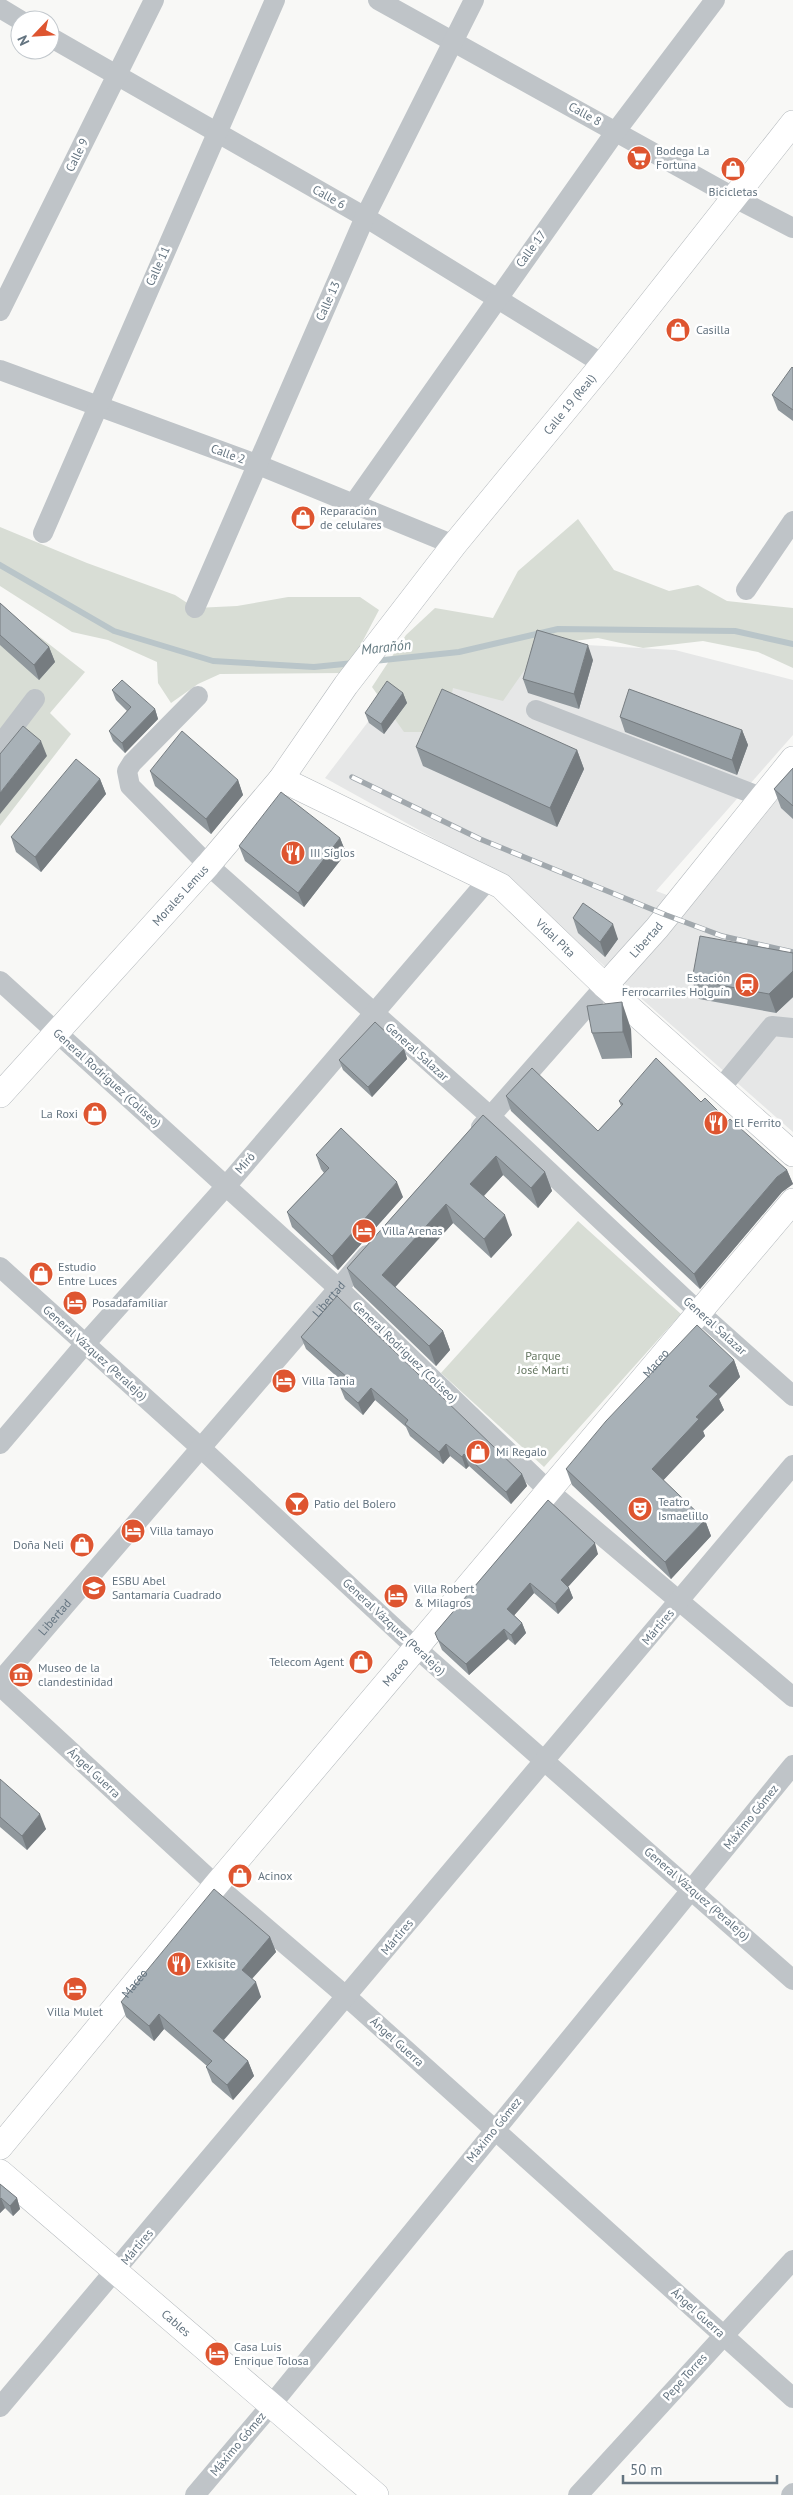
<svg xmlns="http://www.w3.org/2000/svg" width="793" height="2495" font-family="'PT Sans',sans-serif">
<rect width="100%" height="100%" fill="#f8f8f6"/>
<!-- built -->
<path fill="#e6e7e7" d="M569,644l106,6 118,30v55l-137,156 33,12 64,-79 40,-44v352l-291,-256 -177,-98 66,-86z"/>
<!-- green -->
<path fill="#d8ddd5" d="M578,519l36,51 55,21 29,-6 29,16 66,7v60l-35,-16 -55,-11 -60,7 -45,-10 -56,7 -39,56 -50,-13 -4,20 -11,24h-34l-32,-45 34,-52 29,-27 58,10 25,-47z
M0,527l87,36 88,32 20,13 42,-2 51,-9h72l19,13 -21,40 -15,23 -123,1 -22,10 -27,19 -13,-20 -1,-21 -49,-22 -36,-8 -72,-46z
M0,606l85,66 -35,41 21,21 -71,92z
M578,1221l103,93 -137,153 -103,-94z"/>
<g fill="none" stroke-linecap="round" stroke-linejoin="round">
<!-- stream -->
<path stroke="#b9c5c9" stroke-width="6" d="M0,565l114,66 99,30 101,6 40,-4
M374,661l85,-9 99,-23 177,2 58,13"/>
<defs>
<g id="major">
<path id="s2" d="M281,779l220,107 104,100 188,168"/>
<path id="s3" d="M605,986l52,-58 136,-169"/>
<path id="s4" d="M0,1095l208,-230 73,-86 65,-94 108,-140 149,-181 190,-241"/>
<path id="s5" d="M0,2147l216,-262 577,-684"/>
<path id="s6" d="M0,2172l376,323"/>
</g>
</defs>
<!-- major casing -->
<use href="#major" stroke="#b3b8bc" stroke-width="26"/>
<!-- minor -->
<g stroke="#bfc4c8" stroke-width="20">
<path d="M378,0l357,198 58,30"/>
<path d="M0,8l20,12"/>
<path d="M50,37l315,180 238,147"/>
<path d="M0,311l154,-311"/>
<path d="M0,370l256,94 198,81"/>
<path d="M354,503l262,-372 99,-131"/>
<path d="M43,533l232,-533"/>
<path d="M746,590l47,-69"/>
<path d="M195,608l170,-391 109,-217"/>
<path d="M198,696l-66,67 -5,8 3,15 78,79 283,252 209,196 93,83"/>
<path d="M536,710l225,87"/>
<path d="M0,745l35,-46"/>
<path d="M0,981l338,307 212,204 243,205"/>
<path d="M720,1089l52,-63 21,2"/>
<path d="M481,1127l124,-141"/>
<path d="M0,1267l202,182 214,199 377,332"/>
<path d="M0,1444l85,-100 142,-159 261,-305"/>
<path id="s1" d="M0,1681l367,-426"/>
<path d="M0,1686l216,199 131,112 446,401"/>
<path d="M0,2407l793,-942"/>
<path d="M195,2495l77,-91 521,-639"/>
<path d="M578,2495l215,-235"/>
<path d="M791,2495l2,-2"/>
</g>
<!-- major -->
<use href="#major" stroke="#fff" stroke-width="25"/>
<defs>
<path id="rail" d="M352,777l128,62 186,76 56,21 71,16"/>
</defs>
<!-- rail casing -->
<use href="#rail" stroke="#a1a8ad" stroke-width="5.5"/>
<!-- rail -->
<use href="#rail" stroke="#fff" stroke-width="4" stroke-dasharray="11" stroke-linecap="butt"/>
</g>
<!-- wall -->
<path fill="#90989d" d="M793,368v53l-15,-11 -6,-15z
M0,603l49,44 6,15 -16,18 -39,-35z
M593,660l-14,49 -51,-16 -5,-14z
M112,690l43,19 3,10 -33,34 -12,-12 -4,-10 18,-20 -11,-11z
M403,693l4,10 -23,31 -15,-11 -4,-10z
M620,717l122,13 6,15 -11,30 -112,-43z
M416,747l161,3 7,19 -27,58 -134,-61z
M793,768v51l-12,-11 -7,-19z
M150,771l88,9 5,15 -32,39 -56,-48z
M100,779l6,15 -65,78 -25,-20 -5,-15z
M340,838l6,15 -42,54 -59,-46 -6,-15z
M573,918l45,21 -13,18 -27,-24z
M793,953v44l-17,16 -77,-14 -7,-19z
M631,1029l1,29 -30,1 -10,-26z
M404,1049l3,10 -35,38 -29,-27 -4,-10z
M506,1096l92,35 23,-25 -2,-5 82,1 27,19 59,49 6,14 -11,8 -82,97 -189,-178z
M483,1115l62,57 7,19 -14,17 -35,-33 -19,21 28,39 -21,23 -38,-35 -58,64 48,44 7,19 -14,16 -82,-79 -7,-19z
M316,1155l87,42 -65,73 -46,-43 -5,-15 37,-39 -3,-4z
M301,1337l221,137 5,12 -16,18 -42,-38 -3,3 -16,-13 -7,8 -33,-28 -4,-9 -31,-27 -12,15 -18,-16 -5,-12 4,-4 -38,-34z
M734,1360l6,17 -21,22 5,11 -21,21 2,5 -42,44 42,40 6,16 -40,43 -99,-94 -6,-16z
M548,1500l50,54 -30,33 1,1 4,10 -15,16 -24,-21 -20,22 8,8 4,10 -11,12 -7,-6 -39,36 -27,-25 -7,-17z
M0,1779l46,50 -19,21 -27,-23z
M270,1937l6,15 -24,27 9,18 -37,43 24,21 6,15 -21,24 -21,-18 -6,-15 1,-1 -43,-37 -10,12 -28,-24 -5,-15z
M0,2184l17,14 3,11 -7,7 -8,-8 -5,5z"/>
<!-- shaded-wall -->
<path fill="#767c80" d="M588,645l5,15 -14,49 -5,-15z
M49,647l6,15 -16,18 -5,-15z
M403,693l4,10 -23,31 -3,-10z
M155,709l3,10 -33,34 -3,-10z
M742,730l6,15 -11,30 -5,-15z
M41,741l6,15 -47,58v-21z
M577,750l7,19 -27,58 -7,-19z
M100,779l6,15 -65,78 -6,-15z
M238,780l5,15 -32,39 -5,-15z
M340,838l6,15 -42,54 -6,-14z
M613,924l5,15 -13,18 -5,-15z
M793,971v26l-17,16 -7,-19z
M622,1002l9,27 1,29 -9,-26z
M404,1049l3,10 -35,38 -4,-10z
M496,1156l7,19 -26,28 -7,-19z
M787,1170l6,14 -11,8 -82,97 -6,-15 83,-97z
M545,1172l7,19 -14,17 -7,-20z
M397,1182l6,15 -65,73 -6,-14z
M446,1204l7,19 -64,71 -7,-19z
M505,1215l7,20 -21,23 -7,-19z
M443,1331l7,19 -14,16 -7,-20z
M734,1360l6,17 -21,22 5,11 -21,21 2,5 -47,50 -6,-17 44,-52 13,-31z
M371,1388l4,12 -12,15 -5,-12z
M446,1444l4,12 -7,8 -4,-12z
M464,1454l5,12 -3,3 -4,-12z
M522,1474l5,12 -16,18 -5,-12z
M705,1520l6,16 -40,43 -6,-17z
M595,1543l3,11 -33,36 -4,-10z
M530,1583l4,10 -23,26 -4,-10z
M569,1588l4,10 -15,16 -3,-10z
M522,1623l4,10 -11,12 -4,-10z
M504,1629l4,10 -39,36 -3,-11z
M40,1814l6,15 -19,21 -5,-14z
M270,1937l6,15 -29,32 -5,-14z
M256,1982l5,15 -42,48 -6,-14z
M159,2014l5,15 -10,12 -5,-15z
M248,2061l6,15 -21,24 -6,-15z
M1,2198l4,10 -5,5v-14z
M17,2198l3,11 -7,7 -3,-10z"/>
<!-- building -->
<path fill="#a8b1b7" stroke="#767c80" d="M792,367l1,1v42l-21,-15z
M0,603l49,44 -15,18 -34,-30z
M537,630l51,15 -14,49 -51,-15z
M122,680l33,29 -33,34 -13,-12 22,-24 -19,-17z
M387,681l16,12 -22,31 -16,-11z
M442,689l135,61 -27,58 -134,-61z
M629,689l113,41 -10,30 -112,-43z
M23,726l18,15 -41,52v-39z
M182,731l56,49 -32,39 -56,-48z
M76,759l24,20 -65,78 -24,-20z
M793,768v38l-19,-17z
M281,792l59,46 -42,55 -59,-47z
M583,903l30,21 -13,18 -27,-24z
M700,936l93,17v18l-24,23 -77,-14z
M622,1002l1,30 -31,1 -5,-27z
M375,1022l29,27 -36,38 -29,-27z
M656,1058l45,44 4,-4 23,23 2,-2 57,51 -10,7 -83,97 -188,-178 26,-28 66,63 25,-27 -4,-3z
M483,1115l62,57 -14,16 -35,-32 -26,28 35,31 -21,24 -38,-35 -64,71 61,56 -14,15 -82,-78z
M341,1128l56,54 -65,74 -45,-44 42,-44 -13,-13z
M337,1296l185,178 -16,18 -42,-38 -2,3 -16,-13 -7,8 -34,-28 3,-4 -37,-32 -13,15 -18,-16 8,-9 -47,-41z
M697,1325l37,35 -25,26 9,8 -22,23 3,2 -47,50 53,51 -40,42 -99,-93 40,-48z
M548,1500l47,43 -34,37 8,8 -14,16 -25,-21 -23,26 15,14 -11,12 -7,-6 -38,35 -28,-24 -3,-7z
M0,1779l40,35 -18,22 -22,-19z
M214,1889l56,48 -28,33 14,12 -43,49 35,30 -21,24 -21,-18 6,-6 -53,-47 -10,12 -28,-24z
M0,2184l17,14 -7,8 -9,-8 -1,1z"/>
<!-- icons -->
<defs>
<symbol id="supermarket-disc" viewBox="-11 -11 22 22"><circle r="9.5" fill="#de5530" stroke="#fff"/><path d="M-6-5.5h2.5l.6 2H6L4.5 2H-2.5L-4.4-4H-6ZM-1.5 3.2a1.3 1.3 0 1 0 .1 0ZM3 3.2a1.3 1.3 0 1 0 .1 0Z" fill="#fff"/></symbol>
<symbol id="shop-disc" viewBox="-11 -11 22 22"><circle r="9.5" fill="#de5530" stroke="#fff"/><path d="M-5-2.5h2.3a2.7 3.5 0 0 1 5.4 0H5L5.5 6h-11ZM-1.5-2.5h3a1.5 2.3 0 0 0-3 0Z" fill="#fff"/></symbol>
<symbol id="restaurant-disc" viewBox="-11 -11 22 22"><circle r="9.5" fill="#de5530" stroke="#fff"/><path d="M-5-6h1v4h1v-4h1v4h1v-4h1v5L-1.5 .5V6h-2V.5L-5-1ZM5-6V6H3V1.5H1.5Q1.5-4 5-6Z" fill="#fff"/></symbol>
<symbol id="station-disc" viewBox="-11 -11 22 22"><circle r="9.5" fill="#de5530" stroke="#fff"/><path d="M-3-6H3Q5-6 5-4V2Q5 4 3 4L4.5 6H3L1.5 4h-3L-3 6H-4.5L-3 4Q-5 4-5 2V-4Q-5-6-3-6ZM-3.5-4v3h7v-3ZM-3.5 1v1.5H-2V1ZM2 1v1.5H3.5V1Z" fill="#fff"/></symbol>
<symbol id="hotel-disc" viewBox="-11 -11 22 22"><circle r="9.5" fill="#de5530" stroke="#fff"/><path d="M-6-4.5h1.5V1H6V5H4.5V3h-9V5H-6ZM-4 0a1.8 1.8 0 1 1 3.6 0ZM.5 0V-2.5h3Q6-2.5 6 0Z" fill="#fff"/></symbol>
<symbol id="bar-disc" viewBox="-11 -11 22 22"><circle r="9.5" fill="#de5530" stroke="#fff"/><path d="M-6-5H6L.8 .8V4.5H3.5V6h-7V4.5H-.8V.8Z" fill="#fff"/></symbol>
<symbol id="theatre-disc" viewBox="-11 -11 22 22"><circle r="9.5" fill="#de5530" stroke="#fff"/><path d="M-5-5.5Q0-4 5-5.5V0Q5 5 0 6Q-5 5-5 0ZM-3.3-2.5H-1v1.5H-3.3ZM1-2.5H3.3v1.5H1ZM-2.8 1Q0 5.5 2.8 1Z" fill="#fff"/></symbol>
<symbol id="school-disc" viewBox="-11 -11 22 22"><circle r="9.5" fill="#de5530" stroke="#fff"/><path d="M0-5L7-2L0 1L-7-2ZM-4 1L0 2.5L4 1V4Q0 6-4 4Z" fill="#fff"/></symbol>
<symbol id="museum-disc" viewBox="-11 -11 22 22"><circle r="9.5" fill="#de5530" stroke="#fff"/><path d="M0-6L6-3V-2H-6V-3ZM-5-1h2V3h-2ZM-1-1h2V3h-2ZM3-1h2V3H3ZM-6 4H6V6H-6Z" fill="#fff"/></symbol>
</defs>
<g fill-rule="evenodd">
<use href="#supermarket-disc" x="625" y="144" width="28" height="28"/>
<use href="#shop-disc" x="719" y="155" width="28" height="28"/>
<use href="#shop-disc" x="664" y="316" width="28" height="28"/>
<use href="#shop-disc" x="289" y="504" width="28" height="28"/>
<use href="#restaurant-disc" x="279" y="839" width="28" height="28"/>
<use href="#station-disc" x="733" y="971" width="28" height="28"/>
<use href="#shop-disc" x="81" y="1100" width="28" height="28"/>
<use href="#restaurant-disc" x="702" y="1109" width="28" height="28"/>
<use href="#hotel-disc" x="350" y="1217" width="28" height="28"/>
<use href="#shop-disc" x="27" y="1260" width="28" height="28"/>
<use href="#hotel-disc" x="61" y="1289" width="28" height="28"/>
<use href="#hotel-disc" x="270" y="1367" width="28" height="28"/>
<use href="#shop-disc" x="464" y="1438" width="28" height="28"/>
<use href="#bar-disc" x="283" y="1490" width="28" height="28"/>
<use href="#theatre-disc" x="626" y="1495" width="28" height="28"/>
<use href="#hotel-disc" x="119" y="1517" width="28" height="28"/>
<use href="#shop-disc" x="68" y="1531" width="28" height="28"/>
<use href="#school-disc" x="80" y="1574" width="28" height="28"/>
<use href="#hotel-disc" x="382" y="1582" width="28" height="28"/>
<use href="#shop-disc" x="347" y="1648" width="28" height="28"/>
<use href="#museum-disc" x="7" y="1661" width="28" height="28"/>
<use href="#shop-disc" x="226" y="1862" width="28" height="28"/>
<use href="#restaurant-disc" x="165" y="1950" width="28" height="28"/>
<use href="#hotel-disc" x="61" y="1975" width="28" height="28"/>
<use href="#hotel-disc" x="203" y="2340" width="28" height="28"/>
</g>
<g text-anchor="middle" stroke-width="5" stroke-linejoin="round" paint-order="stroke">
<!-- street labels -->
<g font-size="12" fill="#647480" stroke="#fff">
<text transform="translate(585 114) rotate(29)" y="4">Calle 8</text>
<text transform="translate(77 155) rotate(-64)" y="4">Calle 9</text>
<text transform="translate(329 197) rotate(29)" y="4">Calle 6</text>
<text transform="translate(531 249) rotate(-54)" y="4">Calle 17</text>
<text transform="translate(158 266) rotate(-66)" y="4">Calle 11</text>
<text transform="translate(328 301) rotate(-66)" y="4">Calle 13</text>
<text dy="4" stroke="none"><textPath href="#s4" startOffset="896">Calle 19 (Real)</textPath></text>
<text transform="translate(228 454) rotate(20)" y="4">Calle 2</text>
<text dy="4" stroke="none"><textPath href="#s4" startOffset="269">Morales Lemus</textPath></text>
<text dy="4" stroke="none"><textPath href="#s2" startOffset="320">Vidal Pita</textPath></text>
<text dy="4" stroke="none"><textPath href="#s3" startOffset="62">Libertad</textPath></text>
<text transform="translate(417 1052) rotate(42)" y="4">General Salazar</text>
<text transform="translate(107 1078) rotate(42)" y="4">General Rodríguez (Coliseo)</text>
<text transform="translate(245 1163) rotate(-49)" y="4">Miró</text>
<text dy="4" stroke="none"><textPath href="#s1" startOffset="504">Libertad</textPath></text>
<text transform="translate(715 1326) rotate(42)" y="4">General Salazar</text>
<text transform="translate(405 1352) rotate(44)" y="4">General Rodríguez (Coliseo)</text>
<text transform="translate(95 1353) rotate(42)" y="4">General Vázquez (Peralejo)</text>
<text dy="4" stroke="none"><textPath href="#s5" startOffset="1022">Maceo</textPath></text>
<text dy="4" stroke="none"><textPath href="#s1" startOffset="84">Libertad</textPath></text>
<text transform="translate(394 1627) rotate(43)" y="4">General Vázquez (Peralejo)</text>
<text transform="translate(658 1627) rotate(-50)" y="4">Mártires</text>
<text dy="4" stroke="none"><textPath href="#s5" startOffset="618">Maceo</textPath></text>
<text transform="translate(94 1773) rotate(43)" y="4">Ángel Guerra</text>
<text transform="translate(751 1817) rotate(-51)" y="4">Máximo Gómez</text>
<text transform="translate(697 1894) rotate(41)" y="4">General Vázquez (Peralejo)</text>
<text transform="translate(397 1937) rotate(-50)" y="4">Mártires</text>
<text dy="4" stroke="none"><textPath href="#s5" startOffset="212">Maceo</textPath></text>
<text transform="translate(397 2042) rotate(42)" y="4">Ángel Guerra</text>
<text transform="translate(494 2130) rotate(-51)" y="4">Máximo Gómez</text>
<text transform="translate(137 2247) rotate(-50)" y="4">Mártires</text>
<text transform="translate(698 2313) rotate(42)" y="4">Ángel Guerra</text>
<text dy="4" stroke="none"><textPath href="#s6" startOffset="232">Cables</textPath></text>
<text transform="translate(685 2377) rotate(-48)" y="4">Pepe Torres</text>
<text transform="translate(238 2444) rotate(-50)" y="4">Máximo Gómez</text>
</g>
<!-- poi labels -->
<g font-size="12" fill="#647480" stroke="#fff" text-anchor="start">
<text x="656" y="155">Bodega La<tspan x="656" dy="14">Fortuna</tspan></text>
<text x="733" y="196" text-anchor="middle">Bicicletas</text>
<text x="696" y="334">Casilla</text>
<text x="320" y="515">Reparación<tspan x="320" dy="14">de celulares</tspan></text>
<text x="310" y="857">III Siglos</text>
<text x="730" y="982" text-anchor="end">Estación<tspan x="730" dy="14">Ferrocarriles Holguín</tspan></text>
<text x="78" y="1118" text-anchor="end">La Roxi</text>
<text x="734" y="1127">El Ferrito</text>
<text x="382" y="1235">Villa Arenas</text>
<text x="58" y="1271">Estudio<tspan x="58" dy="14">Entre Luces</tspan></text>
<text x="92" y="1307">Posadafamiliar</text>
<text x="302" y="1385">Villa Tania</text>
<text x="496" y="1456">Mi Regalo</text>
<text x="658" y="1506">Teatro<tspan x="658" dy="14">Ismaelillo</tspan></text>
<text x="314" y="1508">Patio del Bolero</text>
<text x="150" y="1535">Villa tamayo</text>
<text x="64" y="1549" text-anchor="end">Doña Neli</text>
<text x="112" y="1585">ESBU Abel<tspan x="112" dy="14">Santamaría Cuadrado</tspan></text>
<text x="414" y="1593">Villa Robert<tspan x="414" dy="14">&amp; Milagros</tspan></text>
<text x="344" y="1666" text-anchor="end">Telecom Agent</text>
<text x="38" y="1672">Museo de la<tspan x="38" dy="14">clandestinidad</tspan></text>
<text x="258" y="1880">Acinox</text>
<text x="196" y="1968">Exkisite</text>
<text x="75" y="2016" text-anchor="middle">Villa Mulet</text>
<text x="234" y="2351">Casa Luis<tspan x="234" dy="14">Enrique Tolosa</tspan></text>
</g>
<!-- park labels -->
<g font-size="12" fill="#677863" stroke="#fff">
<text x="543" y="1360">Parque<tspan x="543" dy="14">José Martí</tspan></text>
</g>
<!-- water labels -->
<g font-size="14" font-style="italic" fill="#647a81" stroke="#fff">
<text transform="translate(386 647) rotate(-6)" y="5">Marañón</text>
</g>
</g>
<!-- north arrow -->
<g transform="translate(35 35) rotate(245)"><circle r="24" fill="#ffffff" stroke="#c1c7cc"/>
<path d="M0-4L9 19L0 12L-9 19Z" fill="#de5530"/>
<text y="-8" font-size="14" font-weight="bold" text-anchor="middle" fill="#647480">N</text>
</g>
<!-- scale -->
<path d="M623 2475v8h154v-8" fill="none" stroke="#647480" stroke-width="2.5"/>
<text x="630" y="2475" font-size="15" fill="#647480" stroke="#ffffff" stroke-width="4" paint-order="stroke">50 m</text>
</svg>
